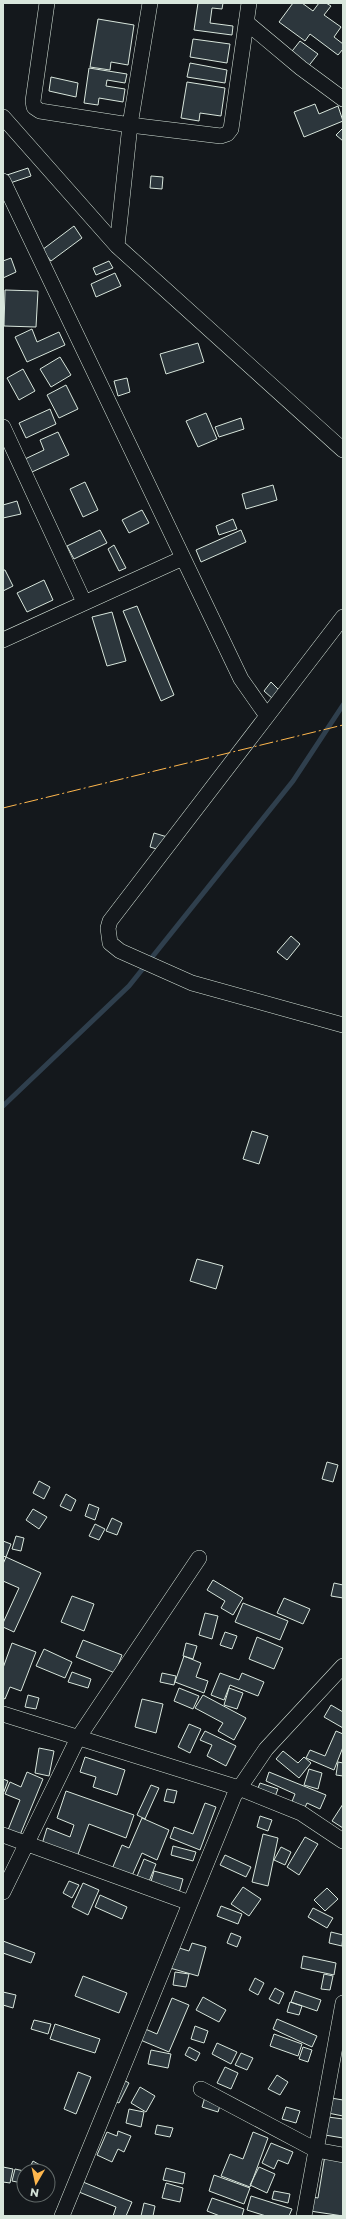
<svg xmlns="http://www.w3.org/2000/svg" width="346" height="2219" font-family="Montserrat,sans-serif">
<rect width="100%" height="100%" fill="#14181c"/>
<g fill="none" stroke-linecap="round" stroke-linejoin="round">
<!-- stream -->
<path stroke="#2f3f4d" stroke-width="5" d="M3,1106l126,-120 164,-205 50,-76"/>
</g>
<!-- building -->
<path fill="#2c363c" stroke="#d8e6dc" d="M198,3h25l-1,6 -10,-1 -2,15 23,3 -1,9 -38,-5z
M293,3h9l11,8 6,-8h7l5,3 -7,9 17,12 -7,10 9,7v5l-5,6 -28,-21 -5,7 -26,-19z
M98,19l36,6 -6,40 -17,-3 -1,8 -20,-3z
M193,39l37,5 -3,19 -37,-6z
M300,41l18,13 -11,14 -18,-13z
M190,63l37,7 -2,13 -38,-6z
M89,68l38,6 -2,9 -18,-3 -1,6 19,3 -2,13 -24,-4 -1,7 -14,-2z
M51,77l27,6 -2,14 -27,-6z
M187,82l38,6 -4,28 -21,-3 -1,8 -18,-3z
M315,104l4,10 19,-8 5,15 -39,16 -10,-25z
M343,128v13l-7,-6z
M28,168l3,8 -21,7 -3,-8z
M151,176l12,1 -1,12 -12,-1z
M74,226l8,12 -31,23 -9,-11z
M11,258l5,14 -13,6v-17z
M109,261l4,7 -17,7 -3,-7z
M115,273l6,13 -25,11 -5,-13z
M5,290l33,1 -2,36 -32,-1z
M32,329l5,13 22,-10 6,13 -38,17 -12,-25z
M198,343l6,19 -38,12 -6,-20z
M60,357l11,18 -20,12 -11,-18z
M23,369l12,22 -16,9 -12,-22z
M127,378l3,14 -12,4 -4,-15z
M66,385l12,24 -19,9 -12,-23z
M50,409l6,15 -30,14 -7,-15z
M206,413l11,26 -19,8 -12,-26z
M241,418l3,11 -25,8 -4,-10z
M58,432l11,23 -37,17 -7,-13 19,-9 -4,-10z
M85,482l13,28 -15,7 -13,-28z
M273,485l4,15 -31,9 -4,-15z
M17,501l4,13 -18,4v-13z
M142,510l7,13 -20,10 -7,-13z
M233,519l4,10 -18,6 -3,-9z
M100,530l7,13 -33,16 -7,-13z
M241,530l5,12 -45,20 -5,-12z
M114,545l12,23 -7,3 -11,-22z
M3,570h2l8,16 -10,5z
M44,580l9,20 -26,12 -10,-19z
M137,606l37,89 -13,6 -38,-90z
M112,612l14,49 -19,5 -15,-49z
M271,682l9,9 -7,8 -9,-8z
M154,833l20,6 -4,14 -20,-6z
M291,936l9,8 -13,16 -10,-8z
M252,1131l16,5 -9,28 -16,-5z
M197,1259l26,7 -7,23 -26,-8z
M327,1462l11,3 -5,17 -11,-3z
M39,1481l11,6 -6,12 -11,-6z
M66,1494l10,6 -5,11 -11,-5z
M89,1504l10,4 -4,12 -10,-4z
M33,1509l14,8 -8,12 -13,-9z
M112,1518l10,5 -5,12 -11,-4z
M95,1524l10,5 -6,11 -10,-4z
M16,1536l8,2 -3,13 -9,-2z
M3,1541l8,3 -5,13 -3,-1z
M6,1557l35,16 -27,59 -11,-5v-4l16,-35 -16,-7v-17z
M213,1580l30,18 -10,17 -12,-7 4,-7 -18,-11z
M334,1583l9,2v13l-12,-2z
M72,1596l22,8 -10,27 -23,-9z
M284,1598l26,11 -7,15 -26,-11z
M243,1603l45,18 -8,19 -45,-18z
M205,1613l13,3 -6,23 -13,-4z
M225,1632l12,4 -5,13 -12,-4z
M257,1637l26,11 -9,21 -25,-10z
M83,1640l39,15 -7,18 -39,-16z
M12,1643l24,9 -15,39 -11,-4 -5,12 -2,-1v-30z
M186,1643l11,3 -4,13 -10,-3z
M44,1649l28,13 -7,16 -29,-12z
M184,1656l17,7 -5,14 12,4 -4,12 -29,-11z
M72,1672l19,7 -3,9 -20,-6z
M162,1673l14,3 -2,9 -14,-3z
M220,1673l19,7 3,-7 22,9 -6,14 -28,-11 -6,15 -13,-5z
M179,1688l20,8 -6,13 -19,-8z
M229,1688l14,5 -6,16 -13,-4z
M28,1695l11,3 -3,11 -11,-2z
M203,1695l43,23 -12,22 -16,-9 5,-8 -28,-15z
M142,1699l21,5 -7,29 -21,-6z
M331,1705l12,7v16l-19,-11z
M189,1724l12,5 -11,24 -12,-6z
M205,1731l31,15 -10,20 -19,-10 5,-11 -12,-5z
M336,1731l7,3v13l-9,23 -28,-12 4,-8 15,6z
M39,1748l15,3 -5,25 -14,-3z
M283,1751l15,12 6,-6 7,6 -12,15 -23,-19z
M85,1757l40,13 -8,25 -24,-8 3,-10 -16,-5z
M338,1762l5,1v13l-7,-1z
M309,1769l13,4 -4,16 -14,-4z
M27,1772l16,7 -23,56 -12,-5 12,-30 -15,-6 5,-12 11,5z
M269,1772l57,23 -6,14 -13,-6 -5,11 -13,-5 6,-15 -29,-13z
M3,1779l5,2 -5,13z
M260,1783l18,6 -4,10 -18,-6z
M151,1785l8,3 -14,31 -8,-4z
M167,1789l10,2 -3,12 -10,-2z
M66,1791l68,24 -8,23 -37,-14 -12,33 -35,-13 5,-16 23,9 4,-12 -17,-7z
M205,1803l11,4 -16,43 -30,-12 4,-11 19,7z
M343,1804v24l-11,-7z
M260,1816l12,4 -4,11 -11,-4z
M142,1818l27,12 -12,30 -15,-7 -11,25 -19,-9 10,-24 7,3z
M263,1834l15,4 -10,48 -16,-4z
M305,1837l13,7 -19,31 -12,-8z
M173,1846l23,6 -3,9 -22,-6z
M281,1847l10,5 -6,13 -11,-5z
M225,1855l26,12 -5,10 -26,-12z
M144,1859l12,5 -8,20 -12,-5z
M154,1871l29,8 -4,14 -29,-8z
M69,1881l10,4 -7,13 -9,-5z
M83,1883l16,7 -11,25 -16,-8z
M243,1887l18,12 -12,17 -18,-12z
M327,1888l11,11 -13,12 -11,-11z
M100,1895l27,12 -5,12 -27,-12z
M221,1906l21,8 -4,10 -21,-8z
M313,1908l20,10 -6,10 -19,-11z
M331,1932l12,3 -1,11 -13,-3z
M231,1933l10,4 -4,10 -10,-4z
M3,1941l32,12 -4,10 -28,-10z
M192,1943l14,4 -8,29 -28,-8 6,-21 13,4z
M303,1956l33,7 -2,12 -33,-7z
M175,1972l14,2 -3,13 -13,-2z
M324,1974l9,2 -3,14 -9,-1z
M83,1976l44,17 -8,20 -44,-17z
M255,1978l9,5 -6,12 -9,-5z
M275,1988l9,5 -5,11 -10,-5z
M295,1991l26,9 -4,11 -26,-9z
M3,1992l13,3 -3,13 -10,-3z
M203,1997l23,13 -7,12 -23,-12z
M172,1998l17,7 -20,47 -31,-13 5,-11 14,6z
M290,2002l12,4 -3,9 -12,-3z
M277,2019l40,17 -5,11 -39,-18z
M34,2020l17,4 -3,10 -17,-5z
M55,2024l45,15 -5,14 -45,-14z
M195,2026l13,5 -4,12 -13,-4z
M274,2034l28,10 -4,12 -28,-10z
M217,2043l20,9 -6,12 -19,-10z
M189,2047l11,6 -4,8 -11,-6z
M303,2047l9,3 -4,12 -9,-3z
M151,2050l20,4 -3,14 -20,-4z
M241,2053l12,5 -6,12 -12,-5z
M225,2067l13,6 -7,16 -14,-6z
M78,2072l13,5 -15,37 -12,-5z
M277,2075l11,7 -8,13 -12,-6z
M118,2077l11,6 -10,20 -11,-5z
M140,2087l15,9 -9,16 -15,-9z
M208,2087l16,6 -6,19 -16,-5z
M331,2098l12,2v16l-15,-3z
M286,2107l14,4 -4,12 -14,-4z
M129,2109l15,3 -3,15 -15,-4z
M328,2117l15,2v19l-18,-3z
M157,2125l16,3 -3,9 -15,-3z
M118,2131l13,5 -7,16 -6,-3 -6,13 -15,-7 10,-23 10,4z
M253,2132l15,6 -18,49 -29,-11 9,-22 13,5z
M271,2143l22,9 -5,12 -10,-4 -4,9 -12,-6z
M325,2155l18,3v58l-33,-5 3,-14 5,1z
M33,2161l12,7 -2,3h-15z
M3,2167l10,2 -3,14 -7,-1z
M259,2167l16,7 -8,19 -17,-8z
M166,2168l19,5 -2,11 -20,-4z
M15,2169l9,2 -2,12 -10,-2z
M214,2175l36,13 -6,16 -35,-13z
M83,2182l49,20 -6,14h-13l3,-9 -37,-15z
M166,2183l17,5 -3,14 -18,-4z
M274,2191l16,3 -2,9 -16,-4z
M251,2196l41,13 -3,7h-23l-19,-6z
M212,2198l32,11 -2,7h-22l-13,-5z
M144,2203l11,3 -2,10h-12z"/>
<g fill="none" stroke-linecap="round" stroke-linejoin="round">
<defs>
<path id="street" d="M47,3l-14,98 1,6 6,4 90,14 91,11 6,-2 4,-5 18,-126
M246,22l55,46 42,31
M3,117l114,129 226,204
M3,181l238,498 26,37
M117,246l13,-121 20,-122
M3,427l81,175
M343,617l-233,304 -2,7 2,15 10,8 72,32 151,42
M3,640l180,-82
M3,1714l236,74 62,25 42,28
M3,1835l187,68
M3,1892l75,-154 121,-180
M201,2089l115,61 27,5
M62,2216l172,-420 32,-47 77,-83
M304,2216l39,-213"/>
</defs>
<!-- street casing -->
<use href="#street" stroke="#d8e6dc" stroke-width="16"/>
<!-- street -->
<use href="#street" stroke="#14181c" stroke-width="15"/>
<!-- power -->
<path stroke="#ffb74d" stroke-width="1" stroke-dasharray="14 3 2 3" stroke-linecap="butt" d="M3,808l340,-83"/>
</g>
<!-- border -->
<rect width="346" height="2219" fill="none" stroke="#d8e6dc" stroke-width="8"/>
<!-- north arrow -->
<g transform="translate(36 2183) rotate(189)"><circle r="19" fill="#14181c" stroke="#626a69"/>
<path d="M0-3L7 15L0 10L-7 15Z" fill="#ffb74d"/>
<text y="-6" font-size="11" font-weight="bold" text-anchor="middle" fill="#d8e6dc">N</text>
</g>
</svg>
